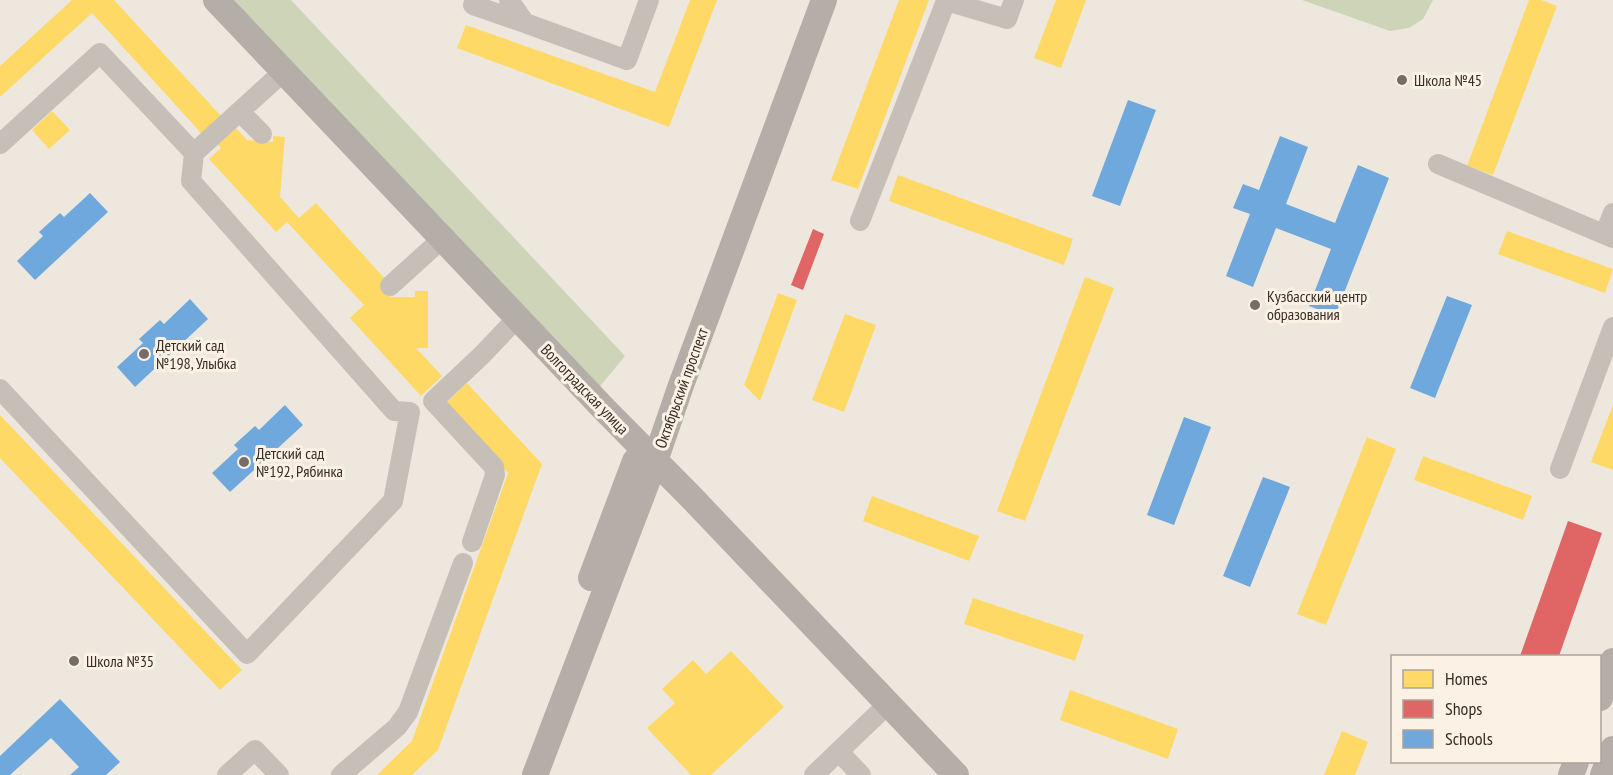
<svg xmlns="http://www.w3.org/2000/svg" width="1613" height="775" font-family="'PT Sans Narrow',sans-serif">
<rect width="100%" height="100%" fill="#eee7de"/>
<!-- green -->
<path fill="#ced4b7" d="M223,0h68l334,356 -28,34z
M1302,0h131l-10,19 -14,9 -19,3z"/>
<!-- homes -->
<path fill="#ffd966" d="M72,0h42l107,116 -19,18 -110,-121 -92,84v-31z
M690,0h27l-48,127 -212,-79 9,-23 189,67z
M899,0h30l-71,189 -27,-9z
M1056,0h30l-25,68 -27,-10z
M1529,0h12l16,6 -64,169 -26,-9z
M52,111l18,19 -21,19 -17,-19z
M232,124l15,16 26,2v-6l12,1 -5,60 19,21 17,-15 70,77 -6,5 11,12h24v-6h13v57h-12l26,28 -21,20 -71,-78 14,-13 -77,-83 -11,10 -67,-73 12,-11 -7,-8z
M898,175l175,64 -9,26 -175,-64z
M1507,231l106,38 -8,24 -107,-39z
M1085,277l29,11 -89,233 -28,-10z
M778,293l19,7 -37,101 -16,-16z
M845,314l31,11 -32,87 -32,-12z
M467,383l75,81 -104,286 -26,25h-35l35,-34 96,-268 -64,-68z
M1613,405v65l-22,-8z
M0,415l242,255 -22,20 -220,-232z
M1367,437l29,12 -70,176 -29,-11z
M1423,456l109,40 -9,24 -109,-40z
M872,496l107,40 -10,25 -106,-40z
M973,598l111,37 -9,26 -111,-37z
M731,651l53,56 -73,68h-20l-44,-47 28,-25 -13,-14 31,-29 13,14z
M1070,690l108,39 -10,30 -108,-39z
M1342,731l26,11 -13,33h-31z"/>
<!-- shops -->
<path fill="#e06666" d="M813,229l11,5 -21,56 -12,-5z
M1568,521l34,12 -43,123h-39z"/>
<!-- schools -->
<path fill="#6fa8dc" d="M1128,100l28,10 -36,96 -28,-10z
M1280,136l28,11 -22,57 49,19 23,-58 31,13 -54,138 -26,-10 22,-57 -55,-21 -23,59 -27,-11 24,-62 -17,-6 10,-24 16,6z
M90,193l18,19 -73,68 -18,-19 26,-25 -4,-4 21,-19 4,4z
M1447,296l25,9 -37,93 -25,-10z
M190,299l18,20 -73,68 -18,-20 26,-24 -4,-4 21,-19 4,4z
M285,405l18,20 -73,67 -18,-19 26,-24 -4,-4 21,-19 4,4z
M1184,417l27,10 -37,98 -27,-10z
M1263,477l27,10 -40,100 -27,-11z
M60,699l60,63 -14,13h-36l9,-8 -28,-29 -41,37h-10v-19z"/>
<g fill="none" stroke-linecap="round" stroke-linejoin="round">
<!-- minor -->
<path stroke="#c6bfb8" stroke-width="20" d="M509,0l16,23 102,37 22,-60
M473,5l52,18
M240,112l22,22
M0,144l100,-91 94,100 89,-81
M1438,164l175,74
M860,221l86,-220 61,18 7,-19
M1605,233l8,-20
M390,286l52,-47
M0,389l247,265 146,-153 17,-89 -16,-1 -203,-230 3,-28
M1560,469l53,-142
M472,542l23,-67 -1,-8 -61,-66 49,-46 35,-37
M839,752l22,23
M227,775l28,-25 24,25
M341,775l56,-48 11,-15 55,-149
M814,775l74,-71"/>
<!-- major -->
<path stroke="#b5ada7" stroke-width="26" d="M216,0l389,410 85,86 266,279
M591,578l44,-117
M1600,698l13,-37
M535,775l120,-314 25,-73 144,-388
M1571,775l5,-13
M1603,775l10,-26"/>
</g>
<!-- markers -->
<g fill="#776d66" stroke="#fbf2e5" stroke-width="2">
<circle cx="1402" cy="80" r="6"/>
<circle cx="1255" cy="305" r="6"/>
<circle cx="144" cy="354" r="6"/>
<circle cx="244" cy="462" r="6"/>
<circle cx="74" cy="661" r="6"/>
</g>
<g text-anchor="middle" stroke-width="6" stroke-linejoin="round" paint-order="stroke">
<!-- poi labels -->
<g font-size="16" fill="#372c26" stroke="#fbf2e5" text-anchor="start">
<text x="1414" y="86">Школа №45</text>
<text x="1267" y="302">Кузбасский центр<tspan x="1267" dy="18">образования</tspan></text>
<text x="156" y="351">Детский сад<tspan x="156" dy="18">№198, Улыбка</tspan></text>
<text x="256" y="459">Детский сад<tspan x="256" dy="18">№192, Рябинка</tspan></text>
<text x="86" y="667">Школа №35</text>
</g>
<!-- street labels -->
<g font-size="16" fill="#372c26" stroke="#fbf2e5">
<text transform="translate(681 388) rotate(-70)" y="6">Октябрьский проспект</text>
<text transform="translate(585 389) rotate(46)" y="6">Волгоградская улица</text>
</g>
</g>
<!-- legend -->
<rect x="1391" y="655" width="210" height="108" fill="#fbf2e5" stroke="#ada399" stroke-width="1.5"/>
<rect x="1403" y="670" width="30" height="18" fill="#ffd966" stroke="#ada399" stroke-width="1.5"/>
<text x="1445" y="685" font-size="18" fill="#372c26">Homes</text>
<rect x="1403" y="700" width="30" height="18" fill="#e06666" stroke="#ada399" stroke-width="1.5"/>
<text x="1445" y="715" font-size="18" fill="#372c26">Shops</text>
<rect x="1403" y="730" width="30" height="18" fill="#6fa8dc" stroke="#ada399" stroke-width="1.5"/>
<text x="1445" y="745" font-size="18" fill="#372c26">Schools</text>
</svg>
